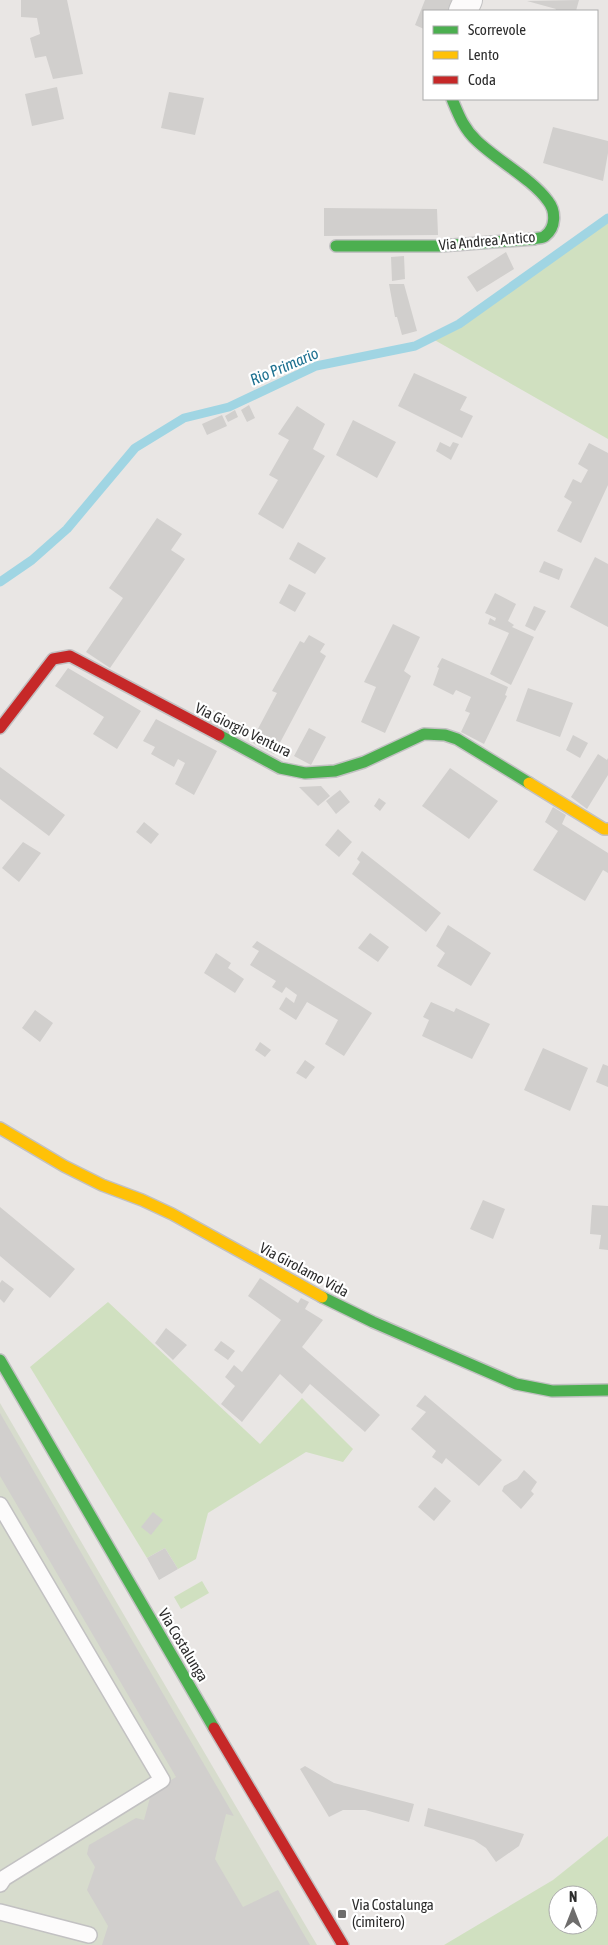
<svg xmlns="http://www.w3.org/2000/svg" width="608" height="1945" font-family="'Asap Condensed',sans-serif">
<rect width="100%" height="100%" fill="#e9e6e4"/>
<!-- green -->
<path fill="#d0e0c0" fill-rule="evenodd" d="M608,218v221l-177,-101 28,-14z
M108,1302l152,142 42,-46 51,51 -10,13 -37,-10 -98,61 -12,46 -18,10 -13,-21 -18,10 -117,-191z
M202,1581l7,12 -28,16 -7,-12z
M608,1836v109h-164l109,-65zM558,1895h30v30h-30z"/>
<!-- cemetery -->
<path fill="#d7dccd" d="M0,1403l317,542h-317z"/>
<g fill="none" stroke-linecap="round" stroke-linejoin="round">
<!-- stream -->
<path stroke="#a0d5e3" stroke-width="9" d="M0,582l32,-22 35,-31 68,-81 49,-30 45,-11 87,-41 99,-20 44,-22 149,-106"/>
</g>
<!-- building -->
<path fill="#d1cfcd" d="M21,0h46l16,74 -30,5 -7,-23 -11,2 -5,-20 10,-4 -3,-16 -16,-1z
M425,0h34l-6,11h-29v18l-9,-4z
M579,0l-3,11h-21l1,-2 -29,-8z
M57,87l7,32 -32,7 -7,-32z
M169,92l35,6 -9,37 -34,-7z
M553,127l55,14v12l-5,28 -60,-18z
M324,208l113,1 1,26 -114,1z
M506,252l8,17 -37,23 -10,-15z
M404,256l1,23 -13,2 -1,-24z
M389,284h15l13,47 -15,4 -5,-18h-2z
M414,373l53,24 -7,13 13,6 -11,22 -64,-32z
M249,405l6,13 -8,4 -6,-12z
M297,406l28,18 -12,25 12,7 -42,73 -25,-15 20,-34 -9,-5 20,-35 -11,-6z
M235,410l3,7 -10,5 -3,-6z
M222,415l5,11 -20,9 -5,-11z
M353,420l43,22 -19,36 -41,-23z
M440,442l10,5 3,-5 6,2 -8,16 -15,-9z
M589,443l19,10v32l-27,58 -24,-12 15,-29 -8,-5 9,-18 8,4 7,-13 -10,-6z
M157,518l25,16 -11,16 14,9 -75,109 -24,-16 37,-54 -14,-10z
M298,542l28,16 -11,16 -26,-15z
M595,557l13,7v63l-38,-20z
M544,561l19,8 -4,11 -20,-8z
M289,584l17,9 -11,19 -16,-9z
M495,593l21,11 -8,17 6,4 -2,2 22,10 -23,48 -21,-11 19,-41 -21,-9 2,-6 5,3 1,-3 -11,-5z
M534,606l12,5 -11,20 -10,-5z
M393,624l27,13 -16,34 7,5 -26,57 -24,-11 15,-35 -12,-5z
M309,635l16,9 -5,8 6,4 -52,98 -23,-12 26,-49 -5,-2 28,-50 4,2z
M442,658l66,29 -3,8 2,1 -23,48 -23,-12 9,-19 -5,-2 6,-14 -15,-7 -3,5 -20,-10 6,-17 -2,-1z
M68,668l73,43 -24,38 -24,-15 11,-17 -49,-31z
M528,688l45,15 -13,34 -44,-16z
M213,710l24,13 -6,11 -24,-14z
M156,719l61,32 -23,44 -19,-11 10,-21 -7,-4 -4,8 -23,-13 4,-7 -12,-6z
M309,728l17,9 -15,28 -17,-9z
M573,735l15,8 -8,15 -14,-8z
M598,754l9,6 1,-2v17l-21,34 -16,-12z
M0,767l65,48 -16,21 -49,-37z
M450,768l48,33 -29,38 -47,-33z
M321,786l9,10 -12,10 -19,-19z
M340,790l10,12 -14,12 -10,-13z
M379,798l7,5 -6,8 -6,-5z
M553,807l13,8 -4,9 46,29v20l-5,-3 -18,31 -52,-31 25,-39 -13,-9z
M144,822l15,12 -8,10 -15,-12z
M338,829l14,13 -13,15 -14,-12z
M23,842l18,11 -22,29 -17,-14z
M362,851l79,62 -15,19 -74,-58 8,-12 -3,-3z
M448,925l43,28 -20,33 -34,-20 8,-13 -9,-7z
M370,933l19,14 -11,15 -20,-14z
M257,941l115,72 -28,43 -19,-12 13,-24 -31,-18 -11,18 -17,-11 7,-12 8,6 3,-8 -11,-8 -4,6 -10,-6 4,-6 -26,-16 9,-14 -7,-4z
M216,953l15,10 -3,5 16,11 -9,14 -31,-20z
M431,1002l23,10 2,-4 34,16 -18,35 -50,-23 7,-16 -6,-3z
M35,1010l18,13 -13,19 -18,-14z
M260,1042l11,8 -6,7 -10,-7z
M543,1048l45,20 -18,43 -46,-21z
M305,1060l10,7 -9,12 -10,-6z
M603,1064l5,2v21l-12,-5z
M483,1200l22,9 -12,30 -23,-10z
M592,1205l16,1v44l-9,-1 2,-14 -11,-1z
M0,1207l75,62 -25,29 -50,-42z
M260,1278l38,25 3,-5 8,4 -4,7 18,11 -21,27 78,68 -15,17 -55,-48 -8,10 -22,-20 -38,48 -21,-18 14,-18 -10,-9 9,-12 8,7 39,-52 -33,-24z
M2,1280l12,9 -10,14 -4,-4v-16z
M166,1328l21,17 -14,15 -18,-17z
M221,1341l14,10 -7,9 -14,-10z
M425,1395l77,65 -23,26 -33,-28 -4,6 -10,-7 4,-6 -25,-22 15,-17 -10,-6z
M0,1413l234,403 -8,-2 -11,45 28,48 35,-17 32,55h-208l6,-19 -21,-36 8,-23 -8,-13 2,-9 47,-27 8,2 7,-26h-2l27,-17 -176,-301z
M524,1470l13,12 -6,9 3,3 -13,15 -19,-18 2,-5 13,-7z
M435,1487l16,14 -17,20 -16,-14z
M153,1512l10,8 -12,15 -10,-8z
M165,1548l13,21 -19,11 -12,-22z
M305,1766l29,17 80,21 -5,18 -44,-12h-22l-14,7 -29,-48z
M428,1808l96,26 -5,12 -23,16 -10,-14 -12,-8 -50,-14z"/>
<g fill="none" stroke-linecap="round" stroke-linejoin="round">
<defs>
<path id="lane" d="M0,1505l162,275 -158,98 -4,6
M0,1912l89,23"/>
<path id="street" d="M463,11l5,-11"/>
<path id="fast" d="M336,246h104l94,-7c3,-1 9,-1 11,-3 11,-8 11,-25 3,-35 -16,-22 -50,-40 -71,-60 -13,-12 -18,-25 -25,-42
M219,735l61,33 25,5 30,-2 29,-9 60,-28 21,1 12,4 72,44
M322,1297l51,25 143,62 36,7 56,-1
M0,1360l214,368"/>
<path id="slow" d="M529,783l75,46h4
M0,1128l64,38 38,19 40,15 30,14 150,83"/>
<path id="jam" d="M0,728l53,-69 17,-3 149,79
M214,1728l129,217"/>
</defs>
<!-- lane casing -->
<use href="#lane" stroke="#c2c1c2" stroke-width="18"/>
<!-- street casing -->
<use href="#street" stroke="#c2c1c2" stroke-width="30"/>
<!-- fast casing -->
<use href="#fast" stroke="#c2c1c2" stroke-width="14"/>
<!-- slow casing -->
<use href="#slow" stroke="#c2c1c2" stroke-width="14"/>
<!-- jam casing -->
<use href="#jam" stroke="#c2c1c2" stroke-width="14"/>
<!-- lane -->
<use href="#lane" stroke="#fcfbfb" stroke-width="15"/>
<!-- street -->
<use href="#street" stroke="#fcfbfb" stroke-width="28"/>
<!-- fast -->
<use href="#fast" stroke="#4caf50" stroke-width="11"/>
<!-- slow -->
<use href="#slow" stroke="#ffc107" stroke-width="11"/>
<!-- jam -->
<use href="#jam" stroke="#c62828" stroke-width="11"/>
</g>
<!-- markers -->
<rect fill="#6e6d6c" stroke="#fff" stroke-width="2" x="337" y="1909" width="10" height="10" rx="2.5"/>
<g text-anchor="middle" stroke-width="4.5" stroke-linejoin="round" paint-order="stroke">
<!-- street labels -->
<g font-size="15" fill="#2c2c2c" stroke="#fff">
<text transform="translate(487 241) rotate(-5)" y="5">Via Andrea Antico</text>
<text transform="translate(243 730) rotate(26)" y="5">Via Giorgio Ventura</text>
<text transform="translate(304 1270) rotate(28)" y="5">Via Girolamo Vida</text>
<text transform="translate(183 1645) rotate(59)" y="5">Via Costalunga</text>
</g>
<!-- poi labels -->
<g font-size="15" fill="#2c2c2c" stroke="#fff" text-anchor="start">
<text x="352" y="1910">Via Costalunga<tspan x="352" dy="17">(cimitero)</tspan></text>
</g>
<!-- water labels -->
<g font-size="16" font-style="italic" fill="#1d7090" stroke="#fff">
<text transform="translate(284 366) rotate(-23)" y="6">Rio Primario</text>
</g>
</g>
<!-- legend -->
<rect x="423" y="10" width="175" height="90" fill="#ffffff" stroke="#ababab"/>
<rect x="433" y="26" width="25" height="8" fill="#4caf50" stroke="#ababab"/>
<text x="468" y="35" font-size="15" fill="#2c2c2c">Scorrevole</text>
<rect x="433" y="51" width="25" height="8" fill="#ffc107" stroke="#ababab"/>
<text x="468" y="60" font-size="15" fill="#2c2c2c">Lento</text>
<rect x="433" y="76" width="25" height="8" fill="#c62828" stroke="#ababab"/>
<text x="468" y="85" font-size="15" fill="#2c2c2c">Coda</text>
<!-- north arrow -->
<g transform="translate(573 1910)"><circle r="24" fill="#ffffff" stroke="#ababab"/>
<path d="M0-4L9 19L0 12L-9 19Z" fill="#6e6d6c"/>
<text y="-8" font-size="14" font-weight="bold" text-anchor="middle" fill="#2c2c2c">N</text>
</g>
</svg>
